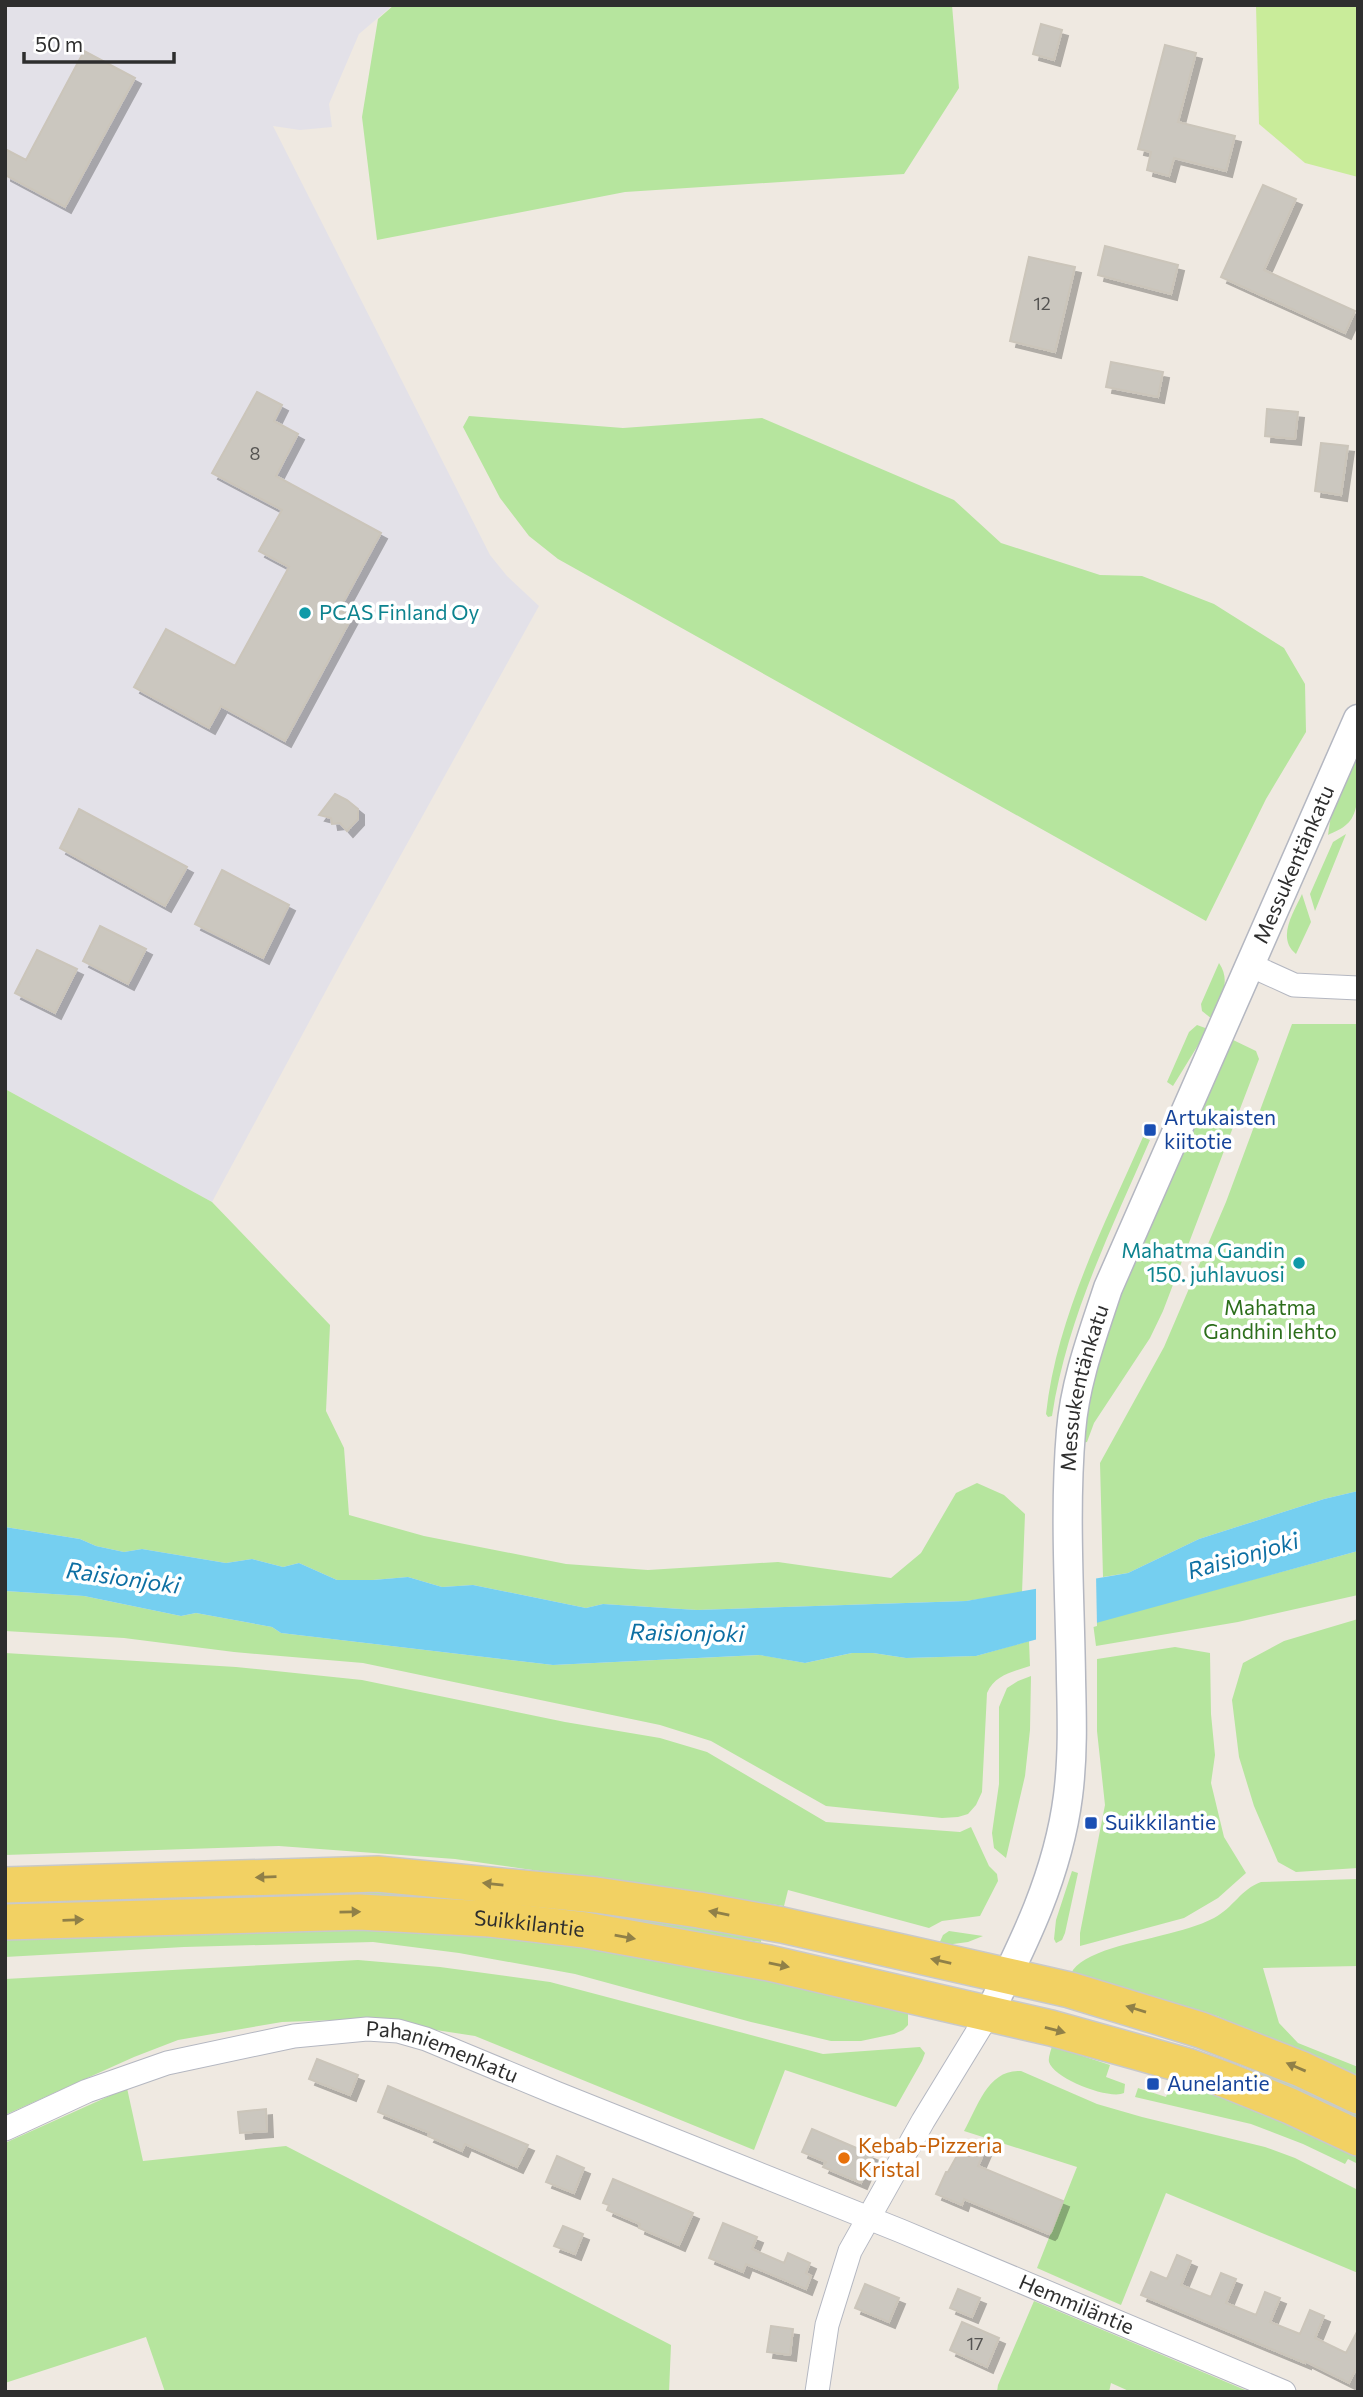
<svg xmlns="http://www.w3.org/2000/svg" width="1363" height="2397" font-family="Commissioner,sans-serif">
<defs>
<filter id="shadow"><feDropShadow dx="6" dy="6" stdDeviation="0" flood-color="#0004"/></filter>
</defs>
<rect width="100%" height="100%" fill="#efe9e1"/>
<!-- industrial -->
<path fill="#e3e1e8" d="M5,5h388l-34,29 -30,70 3,23 -32,3 -27,-4 217,429 17,21 32,30 -197,355 -130,241 -207,-113z"/>
<!-- green -->
<path fill="#b6e59e" d="M394,5h558l7,83 -55,86 -279,18 -248,48 -15,-123 16,-98z
M469,416l154,12 139,-10 192,82 47,43 99,32 42,1 72,28 70,44 21,36 1,48 -40,67 -60,122 -648,-362 -29,-23 -29,-38 -37,-71z
M1358,748c0,18 5,63 -11,76 -5,5 -13,8 -19,11l3,-20z
M1346,834l-31,77 -5,-17 23,-52z
M1302,894l9,28 -15,32c-20,-16 -2,-42 6,-60z
M1219,963c13,19 1,37 -7,56l-10,-8 -1,-7z
M1292,1024h66v467l-34,8 -125,40 -71,34 -25,4 -3,-114 64,-116 62,-145z
M1197,1025l11,4 -35,57 -6,-4 22,-50z
M1229,1038l27,13 3,8 -96,252 -13,27 -56,85 -7,19 -5,1 10,-66 21,-72z
M5,1089l207,113 118,123 -4,86 18,37 5,67 75,21 142,28 82,6 130,-8 113,16 30,-25 35,-60 21,-10 27,12 21,19 -3,79 -56,8 -269,9 -94,-6 -17,4 -113,-23 -31,2 -34,-10 -35,3h-36l-38,-17 -16,4 -31,-8 -26,4 -84,-14 -18,3 -28,-6 -16,-7 -75,-12z
M1143,1137l7,3c-39,90 -83,178 -98,276l-4,1 -2,-3c11,-98 58,-188 97,-277z
M1358,1551v44l-120,27 -142,24 -3,-23z
M5,1591l79,5 97,20 15,-3 76,14 9,6 272,32 207,-10 45,8 47,-10h21l33,5 70,-2 53,-15 1,25c-18,6 -35,9 -43,27l-5,99 -6,13 -8,9 -10,3 -16,1 -116,-12 -115,-65 -51,-16 -297,-62 -129,-11 -110,-14 -119,-7z
M1358,1619v249l-62,4 -18,-10 -24,-56 -15,-49 -7,-57 11,-37 41,-22z
M1175,1647l35,6 1,61 4,41 -4,28 13,54 22,36 -28,25 -34,20 -104,28v-13l25,-128 -8,-74v-72z
M5,1653l231,14 126,13 203,42 95,16 47,14 119,70 134,10 11,-5 18,39 8,8 1,7 -18,35 -38,5 -13,7 -141,-38 -4,16 -329,-47 -176,-13 -274,9z
M1031,1676l-1,54 -5,46 -19,82 -12,-10 -2,-15 7,-49v-77l8,-19 11,-7z
M1072,1871l6,2 -13,60 -3,7 -6,3 -2,-4 2,-19z
M1358,1879v87l-95,2 16,55 19,20 60,24v11l-141,-62 -66,-16 -80,-26c9,-23 68,-32 92,-39 16,-4 36,-9 51,-17 19,-10 27,-29 47,-36z
M200,1891h242l320,43 -1,8 -193,-25 -563,-8v-11z
M377,1925l209,19 183,33 139,33v15l-5,5 -9,4 -33,7h-30l-80,-19 -176,-48 -116,-21 -86,-11 -189,5 -179,10v-23z
M949,1931l34,5 -15,6 -30,4 5,-11z
M358,1960l82,7 110,15 273,72 97,-7 5,6 -3,8 -26,46 -111,-37 -31,80 -279,-114 -111,-17 -82,3 -104,18 -44,17 -129,58v-136z
M1052,2046l58,19 -4,12 19,7 -1,9c-14,7 -70,-14 -75,-31 -1,-5 2,-11 3,-16z
M1262,2070l96,37v17l-102,-43z
M1021,2071l76,33 45,13 123,30 30,11 63,32v83l-192,-80 -45,112 -84,-37 40,-101 -113,-36c14,-25 24,-62 57,-60z
M1171,2084l50,7 137,60v13l-10,-5 -3,5 -42,-20 -52,-20 -116,-27 3,-9 28,9z
M127,2088l16,73 143,-15 385,199 -2,47h-504l-19,-55 -141,46v-240z
M1034,2301l216,91h-119l-20,-9 -2,9h-112l1,-7z"/>
<!-- pitch -->
<path fill="#c9ec9a" d="M1256,5h102v172l-53,-14 -46,-39z"/>
<!-- water -->
<path fill="#75cff0" d="M1358,1491v60l-382,105 -70,2 -33,-5h-21l-47,10 -46,-8 -206,10 -272,-32 -9,-6 -76,-14 -15,3 -97,-20 -79,-5v-64l75,12 16,7 28,6 18,-3 84,14 26,-4 31,8 16,-4 38,17h36l35,-3 34,10 31,-2 113,23 17,-4 94,6 269,-9 162,-28 71,-34 125,-40z"/>
<!-- pier -->
<path fill="#efe9e1" d="M1096,1575l1,51 -61,17v-56z"/>
<!-- building -->
<path fill="#cbc7bf" stroke="#cbc5ba" stroke-width="2" filter="url(#shadow)" d="M1041,24l21,6 -8,30 -21,-6z
M1165,45l31,8 -18,69 57,14 -9,35 -52,-13 -5,18 -22,-6 4,-18 -13,-3z
M84,51l51,27 -70,129 -60,-32v-26l21,11z
M1263,185l33,14 -32,71 91,41 -10,22 -124,-56z
M1105,246l73,19 -7,29 -73,-19z
M1029,257l46,10 -20,85 -45,-11z
M1111,362l52,10 -5,25 -52,-10z
M257,392l25,13 -8,16 24,13 -22,42 105,57 -42,77 13,7 -67,124 -64,-35 -12,22 -75,-41 32,-58 69,37 54,-99 -30,-16 23,-41 -70,-37z
M1267,409l31,3 -3,27 -30,-3z
M1321,443l27,3 -7,49 -26,-4z
M335,794l12,6 11,9v10l-11,12 -7,-8 -8,1 -1,-6 -12,-3z
M79,809l108,58 -22,39 -105,-58z
M222,870l67,35 -26,53 -68,-34z
M100,926l46,23 -18,35 -45,-23z
M37,950l40,19 -22,44 -40,-20z
M317,2059l41,16 -8,20 -41,-16z
M388,2086l140,59 -11,22 -52,-23 -3,7 -34,-15 2,-3 -52,-21z
M266,2109l1,22 -27,2 -2,-21z
M812,2129l61,26 -12,28 -38,-16 3,-5 -24,-10z
M965,2142l20,8 -7,16 85,35 -12,31 -2,2 -85,-35 -2,6 -26,-11 10,-22h2l11,-20 2,1z
M557,2156l27,12 -10,25 -28,-11z
M613,2179l80,34 -14,32 -40,-17 1,-4 -33,-14 2,-5 -6,-2z
M723,2223l34,14 -5,12 32,14 4,-10 22,10 -4,10 5,3 -5,13 -60,-25 -3,8 -34,-14z
M563,2226l20,8 -8,20 -21,-8z
M1177,2255l14,6 -10,24 30,12 10,-24 15,6 -10,24 30,12 9,-23 15,6 -10,24 30,12 10,-24 14,6 -9,22 31,15 12,-23v35l-9,18 -44,-22v2l-164,-68 10,-23 16,7z
M865,2284l34,14 -10,24 -34,-14z
M958,2289l22,9 -8,19 -22,-9z
M962,2322l37,16 -12,29 -37,-17z
M771,2326l22,3 -3,26 -23,-3z"/>
<g fill="none" stroke-linecap="round" stroke-linejoin="round">
<defs>
<g id="minor">
<path d="M1250,965l44,20 64,3"/>
<path id="s1" d="M5,2129l82,-38 80,-28 127,-27 73,-7 31,2 28,8 130,54 345,138 383,161"/>
<path d="M817,2392l10,-67 23,-74 73,-130 66,-108"/>
</g>
<g id="tertiary">
<path id="s2" d="M989,2013c35,-70 69,-138 79,-217 5,-39 4,-78 3,-117 -1,-82 -7,-166 0,-248 4,-50 22,-97 37,-143l250,-569"/>
</g>
<g id="primary">
<path d="M5,1885l372,-11 219,21 103,15 83,15 288,65 131,40 100,39 57,27"/>
<path id="s3" d="M5,1922l354,-10 131,7 95,11 184,33 282,65 136,38 39,14 64,26 68,32"/>
</g>
</defs>
<!-- minor casing -->
<use href="#minor" stroke="#b4b7c1" stroke-width="25"/>
<!-- tertiary casing -->
<use href="#tertiary" stroke="#b4b7c1" stroke-width="31"/>
<!-- primary casing -->
<use href="#primary" stroke="#c9c9c9" stroke-width="38"/>
<!-- minor -->
<use href="#minor" stroke="#fff" stroke-width="23"/>
<!-- tertiary -->
<use href="#tertiary" stroke="#fff" stroke-width="28"/>
<!-- primary -->
<use href="#primary" stroke="#f2d163" stroke-width="35"/>
</g>
<!-- one-way arrows -->
<defs><path id="oneway-solid" d="M-6-.8H1V-3.2L6.5 0L1 3.2V.8H-6Z" transform="scale(1.75)"/></defs>
<g fill="#908048">
<use href="#oneway-solid" transform="translate(266 1877) rotate(178)"/>
<use href="#oneway-solid" transform="translate(493 1884) rotate(-174)"/>
<use href="#oneway-solid" transform="translate(350 1912) rotate(-1)"/>
<use href="#oneway-solid" transform="translate(719 1913) rotate(-169)"/>
<use href="#oneway-solid" transform="translate(73 1920) rotate(-2)"/>
<use href="#oneway-solid" transform="translate(625 1937) rotate(10)"/>
<use href="#oneway-solid" transform="translate(941 1961) rotate(-167)"/>
<use href="#oneway-solid" transform="translate(779 1965) rotate(12)"/>
<use href="#oneway-solid" transform="translate(1136 2009) rotate(-163)"/>
<use href="#oneway-solid" transform="translate(1055 2030) rotate(15)"/>
<use href="#oneway-solid" transform="translate(1296 2067) rotate(-157)"/>
</g>
<!-- markers -->
<g fill="#0f9aa8" stroke="#fff" stroke-width="2.5">
<circle cx="305" cy="613" r="7"/>
<circle cx="1299" cy="1263" r="7"/>
</g>
<g fill="#1a4fb4" stroke="#fff" stroke-width="2.5">
<rect x="1143" y="1123" width="14" height="14" rx="3.5"/>
<rect x="1084" y="1816" width="14" height="14" rx="3.5"/>
<rect x="1146" y="2077" width="14" height="14" rx="3.5"/>
</g>
<circle fill="#e8710a" stroke="#fff" stroke-width="2.5" cx="844" cy="2158" r="7"/>
<g text-anchor="middle" stroke-width="7" stroke-linejoin="round" paint-order="stroke">
<!-- number labels -->
<g font-size="18" fill="#555452">
<text x="1042" y="310">12</text>
<text x="255" y="460">8</text>
<text x="975" y="2350">17</text>
</g>
<!-- culture labels -->
<g font-size="21" fill="#0d838f" stroke="#fff" text-anchor="start">
<text x="319" y="620">PCAS Finland Oy</text>
<text x="1285" y="1258" text-anchor="end">Mahatma Gandin<tspan x="1285" dy="24">150. juhlavuosi</tspan></text>
</g>
<!-- street labels -->
<g font-size="21" fill="#2e2e2e" stroke="#fff">
<text dy="7" stroke="none"><textPath href="#s2" startOffset="1208">Messukentänkatu</textPath></text>
<text dy="7" stroke="none"><textPath href="#s2" startOffset="642">Messukentänkatu</textPath></text>
<text dy="7" stroke="none"><textPath href="#s3" startOffset="525">Suikkilantie</textPath></text>
<text dy="7" stroke="none"><textPath href="#s1" startOffset="457">Pahaniemenkatu</textPath></text>
<text dy="7" stroke="none"><textPath href="#s1" startOffset="1141">Hemmiläntie</textPath></text>
</g>
<!-- transit labels -->
<g font-size="21" fill="#164399" stroke="#fff" text-anchor="start">
<text x="1164" y="1125">Artukaisten<tspan x="1164" dy="24">kiitotie</tspan></text>
<text x="1105" y="1830">Suikkilantie</text>
<text x="1167" y="2091">Aunelantie</text>
</g>
<!-- park labels -->
<g font-size="21" fill="#2c6e1b" stroke="#fff">
<text x="1270" y="1315">Mahatma<tspan x="1270" dy="24">Gandhin lehto</tspan></text>
</g>
<!-- food labels -->
<g font-size="21" fill="#c56008" stroke="#fff" text-anchor="start">
<text x="858" y="2153">Kebab-Pizzeria<tspan x="858" dy="24">Kristal</tspan></text>
</g>
<!-- water labels -->
<g font-size="23" font-style="italic" fill="#0d6fa3" stroke="#fff">
<text transform="translate(1243 1556) rotate(-16)" y="8">Raisionjoki</text>
<text transform="translate(123 1578) rotate(8)" y="8">Raisionjoki</text>
<text transform="translate(687 1633) rotate(1)" y="8">Raisionjoki</text>
</g>
</g>
<!-- border -->
<rect width="1363" height="2397" fill="none" stroke="#2e2e2e" stroke-width="14"/>
<!-- scale -->
<path d="M24 52v10h150v-10" fill="none" stroke="#2e2e2e" stroke-width="3.5"/>
<text x="35" y="52" font-size="21" fill="#2e2e2e" stroke="#ffffff" stroke-width="5" paint-order="stroke">50 m</text>
</svg>
